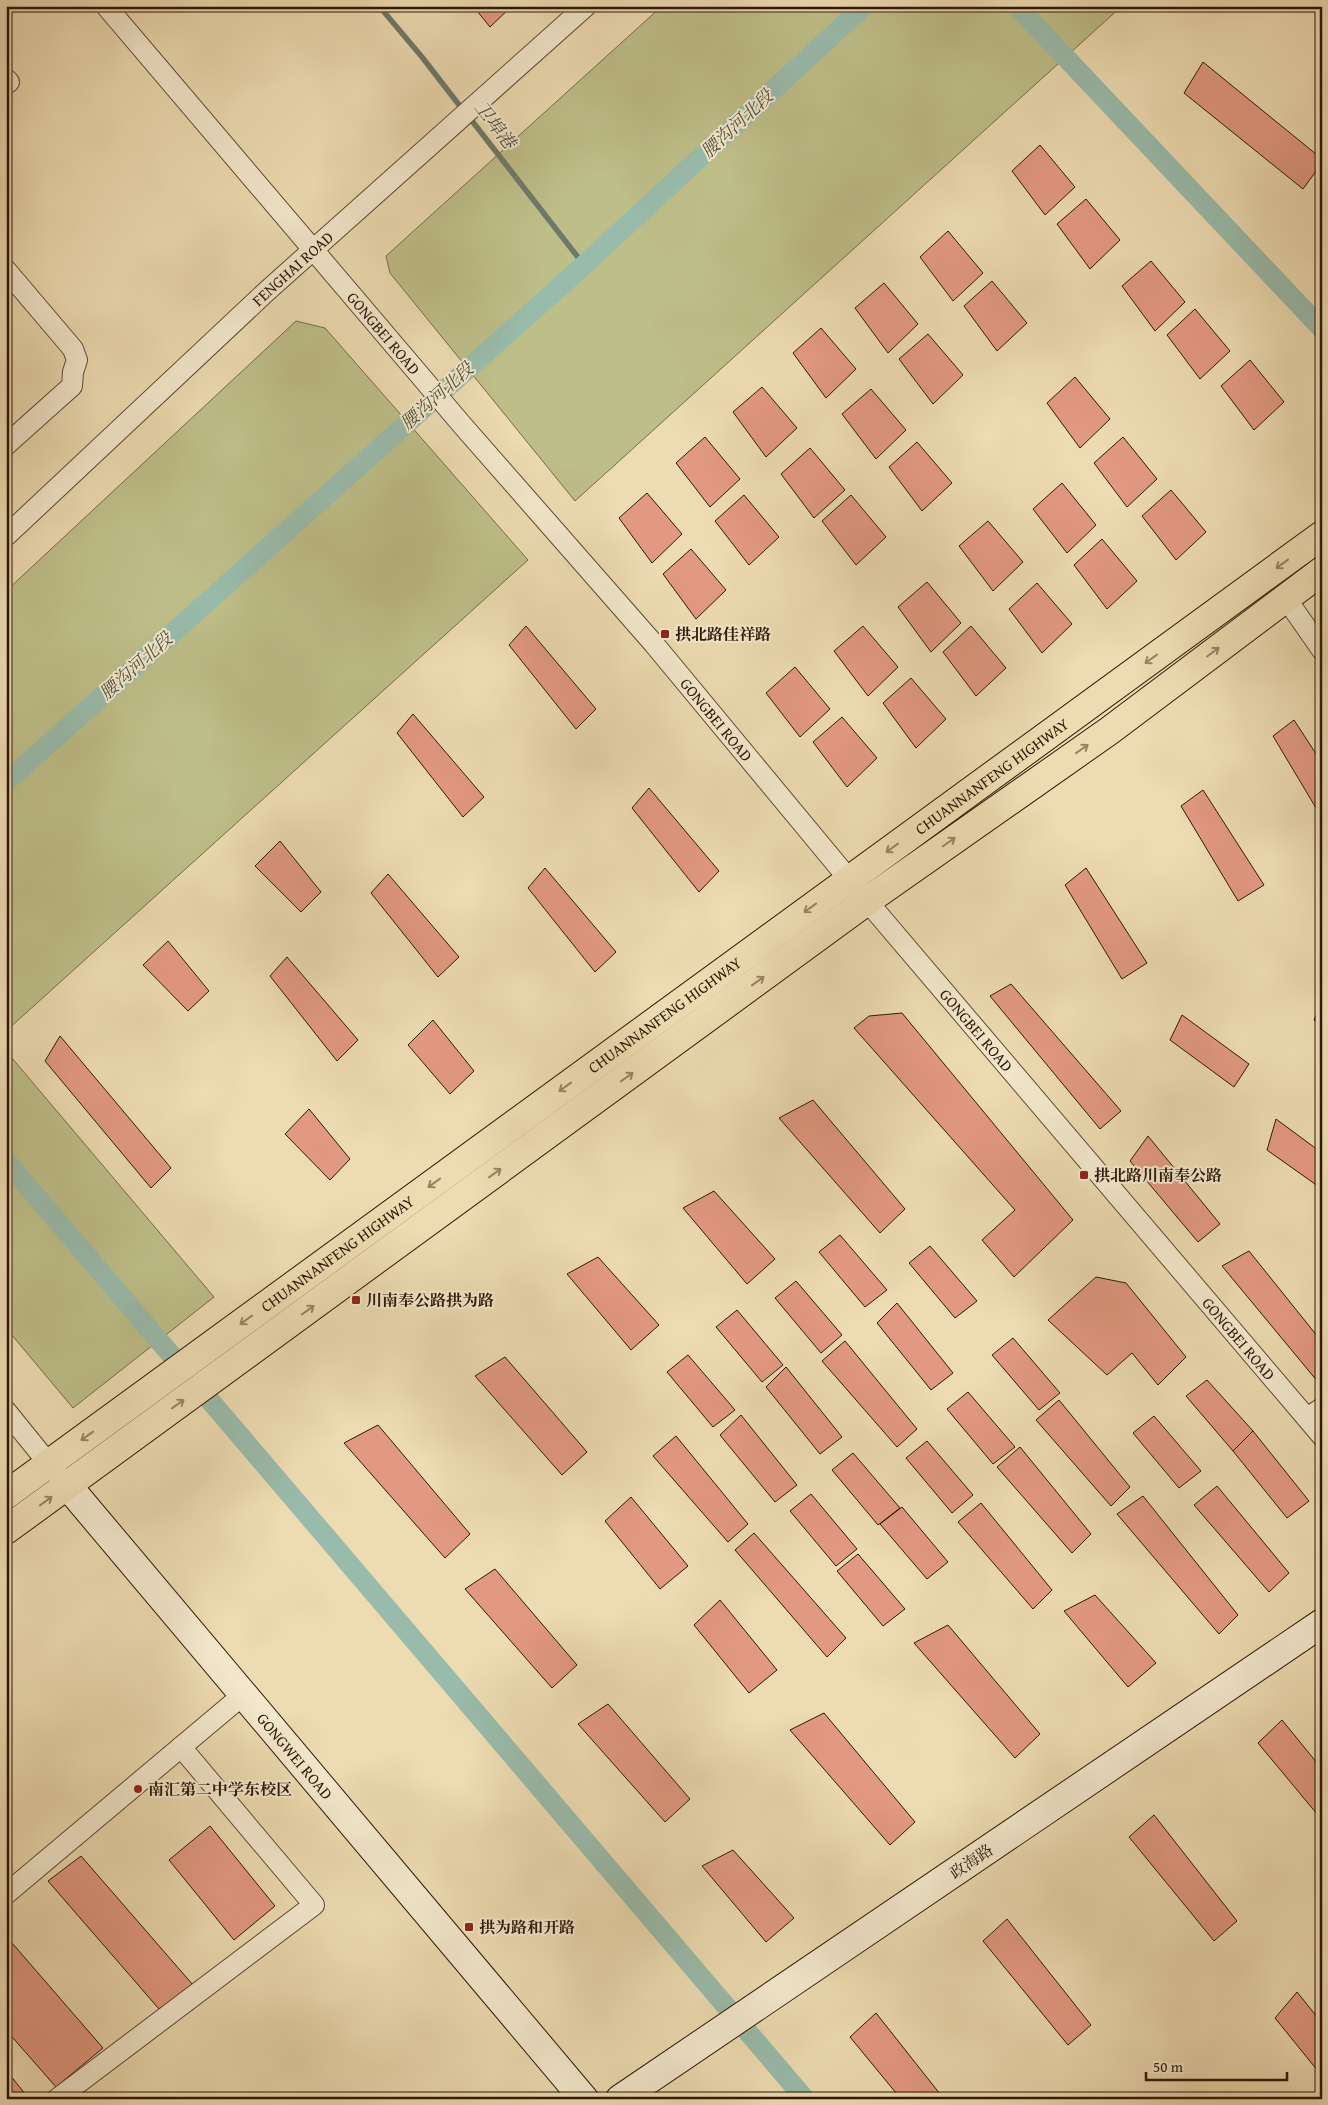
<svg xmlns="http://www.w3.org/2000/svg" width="1328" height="2105" font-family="'Gentium Book Plus','Noto Serif SC',serif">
<rect width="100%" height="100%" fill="#eddbb1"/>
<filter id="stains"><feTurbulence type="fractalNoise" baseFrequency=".004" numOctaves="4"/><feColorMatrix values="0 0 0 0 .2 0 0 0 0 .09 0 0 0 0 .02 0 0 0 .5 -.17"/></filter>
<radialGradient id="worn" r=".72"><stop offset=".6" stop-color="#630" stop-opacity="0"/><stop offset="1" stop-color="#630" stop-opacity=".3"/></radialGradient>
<!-- green -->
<path fill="#bebe88" stroke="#766a48" d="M662,6h460l-547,495 -185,-228 -4,-17z
M296,321l29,7 203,232 -522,471v-440z
M6,1051l208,246 -141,111 -67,-80z"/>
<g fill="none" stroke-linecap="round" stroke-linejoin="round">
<!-- stream -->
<path stroke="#6e7969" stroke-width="5.5" d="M379,6l43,51 41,53
M469,117l115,148"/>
<!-- canal -->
<path stroke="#99bbab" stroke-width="20" d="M1017,6l305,323
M6,782l578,-517 280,-259
M6,1161l799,938"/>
</g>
<!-- building -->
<path fill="#e29981" stroke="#2d1707" d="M473,6h39l-22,21z
M1203,62l119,97v4l-19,26 -119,-96z
M1040,145l35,42 -30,28 -33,-44z
M1086,199l34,41 -30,29 -33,-45z
M948,231l35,42 -30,28 -33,-44z
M1151,261l34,41 -30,29 -33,-45z
M992,281l35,42 -30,28 -33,-45z
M884,283l34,41 -30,29 -33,-45z
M1195,309l35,42 -30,28 -33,-44z
M821,328l35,41 -30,29 -33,-45z
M928,334l35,41 -30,29 -34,-45z
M1250,360l34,42 -30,28 -33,-44z
M1075,377l35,42 -30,29 -33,-45z
M762,387l35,41 -31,29 -33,-45z
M871,389l35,41 -30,29 -34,-45z
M705,437l35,42 -30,28 -34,-44z
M1123,437l34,42 -30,28 -33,-44z
M917,442l35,41 -30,28 -33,-44z
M810,448l35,42 -31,28 -33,-44z
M1062,483l34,42 -29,28 -34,-44z
M1171,490l35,42 -30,28 -34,-44z
M647,493l35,41 -30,29 -33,-45z
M744,495l35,42 -30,28 -34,-44z
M851,495l35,42 -30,28 -34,-44z
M988,521l35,41 -30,29 -34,-45z
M1102,539l35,42 -30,28 -33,-44z
M691,549l35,41 -30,29 -33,-45z
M927,582l34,41 -30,29 -33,-45z
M1037,583l35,41 -30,29 -33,-44z
M526,626l70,83 -20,20 -67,-84z
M863,626l35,41 -30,29 -34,-45z
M971,626l35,42 -30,28 -33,-44z
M795,667l35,42 -30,28 -34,-44z
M911,678l35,41 -30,29 -33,-45z
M413,714l71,83 -21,20 -66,-84z
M842,717l35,41 -30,29 -34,-45z
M1294,720l28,43v55l-49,-82z
M649,788l70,83 -20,21 -67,-84z
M1203,790l61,95 -26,16 -57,-95z
M280,841l41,51 -20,20 -46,-46z
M545,868l71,84 -21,20 -67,-84z
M1086,868l61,95 -25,16 -57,-94z
M388,874l71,83 -21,20 -67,-84z
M168,941l41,50 -21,20 -45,-46z
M287,957l71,83 -21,21 -67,-85z
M1011,984l110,127 -21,18 -110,-133z
M1322,1002v24l-8,-6z
M902,1013l171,207 -59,57 -32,-37 33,-30 -161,-182 15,-12z
M1182,1015l67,49 -15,23 -64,-47z
M433,1020l41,51 -24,23 -42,-49z
M60,1036l111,132 -20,20 -106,-127z
M813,1100l92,109 -25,24 -101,-115z
M309,1109l41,50 -20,21 -45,-46z
M1276,1119l46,34v36l-55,-39z
M1148,1136l72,88 -22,18 -68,-81z
M714,1191l61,68 -28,25 -64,-76z
M840,1235l47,55 -22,17 -46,-55z
M930,1246l47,55 -22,17 -46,-55z
M1249,1251l73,91v37l-4,3 -96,-116z
M598,1257l61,68 -28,25 -64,-76z
M1096,1277l30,6 60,74 -28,28 -26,-32 -25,22 -59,-55z
M796,1281l46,54 -21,18 -46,-55z
M897,1303l56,70 -22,17 -54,-67z
M737,1310l46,55 -21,17 -46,-55z
M1013,1338l47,55 -21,17 -47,-55z
M845,1341l72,88 -20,18 -75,-86z
M688,1355l47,55 -22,17 -46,-55z
M505,1357l82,95 -25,23 -87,-99z
M786,1367l56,70 -22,17 -54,-67z
M1207,1380l46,51 -20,20 -47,-55z
M968,1392l47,55 -22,17 -46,-55z
M1059,1400l71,87 -19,19 -75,-86z
M741,1415l56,70 -22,17 -55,-67z
M1154,1416l47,55 -22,17 -46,-55z
M378,1425l92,109 -25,24 -101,-115z
M1253,1431l56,70 -22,17 -54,-67z
M676,1436l72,88 -20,18 -75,-86z
M927,1441l46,54 -21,18 -46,-55z
M1020,1447l71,87 -19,19 -75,-86z
M853,1453l47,55 -22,17 -46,-55z
M1217,1486l72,87 -20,19 -75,-87z
M811,1494l46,55 -21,17 -46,-55z
M1143,1496l95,119 -19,19 -102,-120z
M631,1497l57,69 -28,23 -55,-68z
M981,1503l71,87 -19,19 -75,-87z
M902,1507l46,55 -21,17 -47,-55z
M754,1533l92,105 -19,19 -92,-107z
M858,1554l47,55 -22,17 -46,-55z
M495,1569l82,96 -25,23 -87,-99z
M1095,1595l61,68 -28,24 -64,-76z
M720,1600l57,70 -28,23 -55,-68z
M948,1625l92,109 -25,24 -101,-115z
M608,1704l82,95 -25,23 -87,-98z
M824,1713l91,109 -25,23 -100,-115z
M1282,1720l40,49v51l-64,-77z
M1154,1815l83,106 -23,20 -85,-104z
M210,1826l65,80 -41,34 -65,-80z
M733,1850l61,68 -28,24 -64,-76z
M81,1856l112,129 -34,24 -111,-128z
M1007,1919l84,106 -23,20 -85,-104z
M6,1936l97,112 -47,39 -50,-57z
M1297,1992l25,31v53l-47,-58z
M876,2013l68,86h-43l-51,-62z
M6,2070l20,25 -4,4h-16z"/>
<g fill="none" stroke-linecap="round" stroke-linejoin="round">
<defs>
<g id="street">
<path id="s1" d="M106,6l357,420 191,218 213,257 455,535"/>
<path d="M6,79l3,3 -3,2"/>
<path d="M6,270l67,79 4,11 -4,12 -1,14 -66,59"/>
<path id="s2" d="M6,536l261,-245 319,-285"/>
<path d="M1285,597l37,53"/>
<path d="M6,1411l51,63"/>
<path d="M1307,1418l15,-10"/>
<path d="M6,1894l237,-199"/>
<path d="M57,2099l257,-194 -133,-158"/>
</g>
<g id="secondary">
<path id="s3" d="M67,1485l517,614"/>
<path d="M620,2099l702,-476"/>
</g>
<g id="primary">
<path id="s4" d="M6,1495l1316,-960"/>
<path d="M6,1530l861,-629 242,-170 213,-160"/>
</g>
</defs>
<!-- street casing -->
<use href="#street" stroke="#5d4832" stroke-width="22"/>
<!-- secondary casing -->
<use href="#secondary" stroke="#2d1707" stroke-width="30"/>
<!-- primary casing -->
<use href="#primary" stroke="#2d1707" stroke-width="30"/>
<!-- street -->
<use href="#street" stroke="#f3e8cc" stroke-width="20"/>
<!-- secondary -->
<use href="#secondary" stroke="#f3e8cc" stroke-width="28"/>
<!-- primary -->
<use href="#primary" stroke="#eddbb1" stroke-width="28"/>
</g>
<!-- one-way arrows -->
<defs><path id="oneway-shaft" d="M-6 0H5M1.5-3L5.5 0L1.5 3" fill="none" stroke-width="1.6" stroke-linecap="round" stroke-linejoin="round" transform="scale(1.25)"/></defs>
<g stroke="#978364">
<use href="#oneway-shaft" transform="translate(1282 564) rotate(144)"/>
<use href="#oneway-shaft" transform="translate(1213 652) rotate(-37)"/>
<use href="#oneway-shaft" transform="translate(1151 659) rotate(144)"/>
<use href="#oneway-shaft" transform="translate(1082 749) rotate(-35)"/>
<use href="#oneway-shaft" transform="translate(949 842) rotate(-35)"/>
<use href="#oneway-shaft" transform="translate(892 848) rotate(144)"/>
<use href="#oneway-shaft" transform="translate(810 908) rotate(144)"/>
<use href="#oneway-shaft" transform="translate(758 981) rotate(-36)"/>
<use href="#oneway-shaft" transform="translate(627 1077) rotate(-36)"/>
<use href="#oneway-shaft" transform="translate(565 1087) rotate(144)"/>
<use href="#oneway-shaft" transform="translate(495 1173) rotate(-36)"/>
<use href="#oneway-shaft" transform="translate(434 1183) rotate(144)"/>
<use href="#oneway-shaft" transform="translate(308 1310) rotate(-36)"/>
<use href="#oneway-shaft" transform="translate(246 1320) rotate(144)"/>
<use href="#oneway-shaft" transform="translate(178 1404) rotate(-36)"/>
<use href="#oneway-shaft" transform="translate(87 1436) rotate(144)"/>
<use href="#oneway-shaft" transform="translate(46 1501) rotate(-36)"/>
</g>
<!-- markers -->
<g fill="#8f2418" stroke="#f3e8cc" stroke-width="2">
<rect x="660" y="629" width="10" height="10" rx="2.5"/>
<rect x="1079" y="1170" width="10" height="10" rx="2.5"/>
<rect x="351" y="1295" width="10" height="10" rx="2.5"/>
<circle cx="138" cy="1789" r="5"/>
<rect x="464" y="1922" width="10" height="10" rx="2.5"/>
</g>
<g text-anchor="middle" stroke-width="4" stroke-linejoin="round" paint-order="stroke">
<!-- street labels -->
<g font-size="16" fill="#2d1707" stroke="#f3e8cc">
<text dy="6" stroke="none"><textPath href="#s2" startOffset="392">FENGHAI ROAD</textPath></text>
<text dy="6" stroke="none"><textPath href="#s1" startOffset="429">GONGBEI ROAD</textPath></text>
<text dy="6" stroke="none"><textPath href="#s1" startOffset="939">GONGBEI ROAD</textPath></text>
<text dy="6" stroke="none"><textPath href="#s4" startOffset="1220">CHUANNANFENG HIGHWAY</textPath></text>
<text dy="6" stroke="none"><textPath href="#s4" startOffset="815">CHUANNANFENG HIGHWAY</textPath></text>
<text dy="6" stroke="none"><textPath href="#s1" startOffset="1344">GONGBEI ROAD</textPath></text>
<text dy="6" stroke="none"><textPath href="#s4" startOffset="410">CHUANNANFENG HIGHWAY</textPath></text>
<text dy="6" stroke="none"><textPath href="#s1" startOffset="1749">GONGBEI ROAD</textPath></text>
<text dy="6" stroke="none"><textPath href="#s3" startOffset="354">GONGWEI ROAD</textPath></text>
<text transform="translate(971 1861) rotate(-34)" y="6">政海路</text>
</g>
<!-- poi labels -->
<g font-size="16" font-weight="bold" fill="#2d1707" stroke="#f3e8cc" text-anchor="start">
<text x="675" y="640">拱北路佳祥路</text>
<text x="1094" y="1181">拱北路川南奉公路</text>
<text x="366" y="1306">川南奉公路拱为路</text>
<text x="148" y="1795">南汇第二中学东校区</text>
<text x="479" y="1933">拱为路和开路</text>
</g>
<!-- water labels -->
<g font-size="18" font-style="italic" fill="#535040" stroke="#f3e8cc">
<text transform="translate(737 124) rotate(-43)" y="6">腰沟河北段</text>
<text transform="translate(495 125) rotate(52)" y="6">卫埠港</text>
<text transform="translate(437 396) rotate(-42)" y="6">腰沟河北段</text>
<text transform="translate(136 666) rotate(-42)" y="6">腰沟河北段</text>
</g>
</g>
<!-- margin -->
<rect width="1328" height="2105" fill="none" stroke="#eddbb1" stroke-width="25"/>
<rect x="8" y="8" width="1313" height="2090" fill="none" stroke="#2d1707" stroke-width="2.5"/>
<rect x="12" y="12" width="1303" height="2080" fill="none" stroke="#2d1707"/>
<!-- scale -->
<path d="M1146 2072v8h141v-8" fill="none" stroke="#2d1707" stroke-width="2.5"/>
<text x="1153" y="2072" font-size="15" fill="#2d1707" stroke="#f3e8cc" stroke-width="4" paint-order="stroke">50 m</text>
<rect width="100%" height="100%" filter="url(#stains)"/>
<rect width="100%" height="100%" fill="url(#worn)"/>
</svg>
